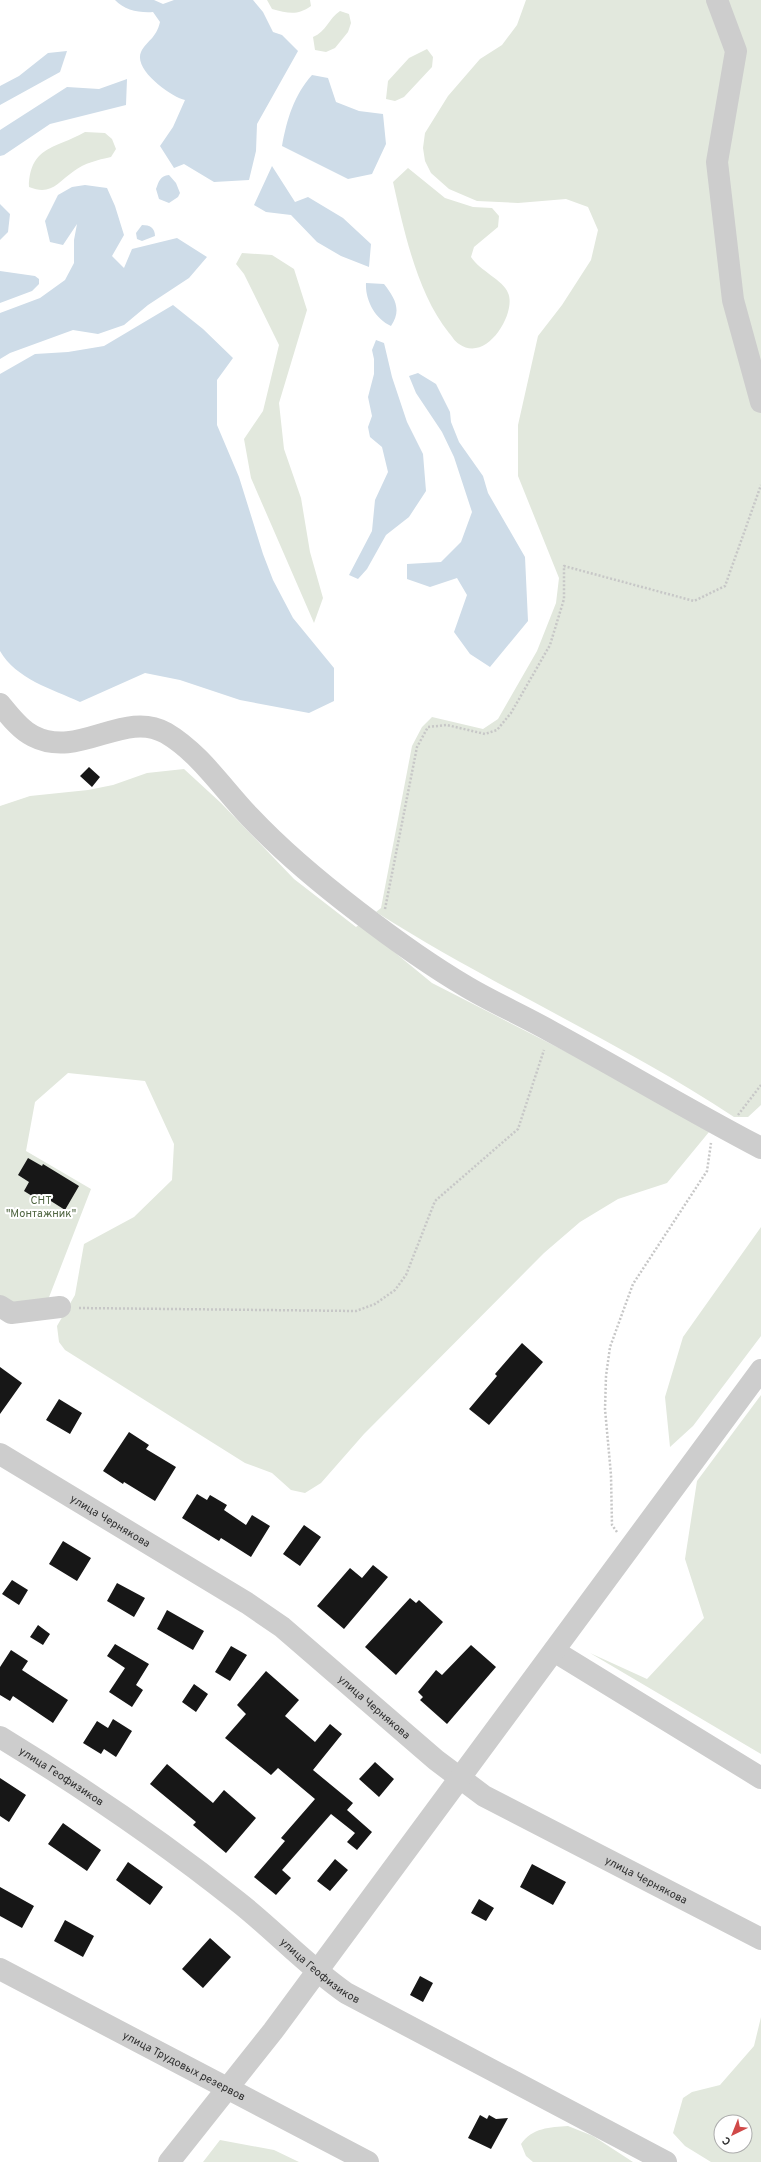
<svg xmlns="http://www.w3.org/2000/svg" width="761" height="2162" font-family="Overpass,sans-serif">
<rect width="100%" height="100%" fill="#fff"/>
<!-- green -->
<path fill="#e2e8dd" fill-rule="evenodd" d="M267,0h43l1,6c-14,10 -23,7 -39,3z
M526,0h235v1105l-13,12h-14c-115,-76 -242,-131 -358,-205l5,-4 31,-162 10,-19 10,-10 51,12 15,-10 39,-68 19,-48 3,-25 -41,-102v-51l20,-89 24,-31 29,-45 7,-30 -10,-23 -22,-8 -48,4 -41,-2 -28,-12 -18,-16 -6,-12 -2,-13 2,-15 23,-37 32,-37 22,-14 15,-20z
M340,11l9,3 2,9 -3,9 -13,16 -9,4 -11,-2 -2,-13c13,-5 16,-19 27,-26z
M427,49l6,8 -1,10 -28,30 -9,4 -9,-2 2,-18 21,-23z
M85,132l20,1 7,6 4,10 -5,8c-14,3 -26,6 -37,14 -17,12 -23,25 -45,16 1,-41 26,-38 56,-55z
M408,168l37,30 28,9 19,1 7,8 -1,11 -24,20 -3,10c9,14 32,23 37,36 9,19 -21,71 -49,51 -4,-2 -7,-8 -10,-11 -32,-40 -45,-102 -56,-151z
M242,253l30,2 22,14 13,41 -28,93 5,46 17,49 9,54 13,46 -9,25 -63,-145 -7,-39 19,-28 16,-66 -35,-71 -8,-10z
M184,769l37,34 73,76 62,48 4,-3 72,59 170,87 107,62 -42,51 -49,16 -38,23 -36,31 -180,181 -43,49 -16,10 -14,-3 -19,-17 -27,-10 -180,-113 -6,-8 -2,-16 18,-31 9,-51 50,-27 38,-37 2,-36 -29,-63 -77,-8 -33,29 -9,49 65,38 -45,116 -46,-1v-498l30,-10 58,-6 25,-5 34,-12z
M761,1227v109l-68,90 -23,21 -5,-50 18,-60z
M761,1395v359l-171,-101 57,26 57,-61 -19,-59 12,-78z
M761,2017v145h-50l-26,-16 -12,-13 10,-35 9,-6 28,-7 34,-39zM721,2122h24v24h-24z
M568,2126l25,10 40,26h-100l-7,-6 -5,-12c11,-16 29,-17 47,-18z
M220,2140l54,10 25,12h-96z"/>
<!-- water -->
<path fill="#cedce8" d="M115,0h39l9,4 11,-4h79l10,12 10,20 9,3 16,16 -41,73 -1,27 -7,29 -35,2 -30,-18 -10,4 -14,-22 13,-19 12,-27c-13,-3 -52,-30 -44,-48 6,-12 15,-13 19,-30l-7,-10c-14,1 -29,-2 -38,-12z
M67,51l-7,21 -60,33v-19l19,-10 29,-23z
M312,75l16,3 8,24 23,9 24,3 3,30 -14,30 -24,5 -66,-33c5,-27 12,-51 30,-71z
M127,79l-1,26 -76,19 -46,31 -4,1v-26l67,-43 32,2z
M272,166l23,36 13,-5 35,21 28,26 -2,23 -28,-11 -24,-14 -26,-27 -25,-3 -12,-7z
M169,175l7,8 4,10 -2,4 -9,6 -10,-4 -3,-10c3,-8 4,-13 13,-14z
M85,185l22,3 8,18 9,29 -12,21 12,12 8,-19 45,-11 30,19 -18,21 -41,27 -24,20 -26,9 -25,-4 -63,23 -10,6v-46l40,-15 25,-18 9,-17v-23l3,-16 -14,21 -13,-3 -5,-21 13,-26 14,-8z
M0,204l10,10 -2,18 -8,8z
M142,225c8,0 13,3 13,11l-13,5 -5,-2 -1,-6z
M0,271l35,5 4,3v5l-7,7 -32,12z
M366,283l18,1c11,14 18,26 7,42 -16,-7 -26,-26 -25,-43z
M173,305l30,24 30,29 -16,22v45l22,52 24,77 10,26 20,38 41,50v33l-25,12 -69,-13 -60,-20 -35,-7 -65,29c-28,-13 -64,-23 -80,-51v-277l35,-20 33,-2 36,-6z
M376,340l8,3 8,34 15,45 16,32 3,37 -17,26 -23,18 -19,34 -9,10 -9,-4 23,-44 3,-31 13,-28 -6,-25 -12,-10 -2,-10 4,-11 -4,-19 6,-23v-15l-2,-9z
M418,373l18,11 14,28 1,10 8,20 24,34 5,17 37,64 3,64 -38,46 -20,-13 -16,-22 13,-37 -10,-17 -27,9 -23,-8v-15l34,-2 20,-20 11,-30 -18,-55 -12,-25 -26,-39 -7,-17z"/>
<!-- building -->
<path fill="#171717" d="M89,767l11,10 -8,10 -12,-11z
M28,1158l14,8 1,-2 36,22 -14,24 -22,-14 -3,5 -16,-10 5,-9 -11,-7z
M522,1343l21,19 -54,63 -20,-16 28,-33 -2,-2z
M0,1367l22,16 -22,31z
M59,1399l23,14 -12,21 -24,-14z
M129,1432l20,13 -3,4 30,18 -21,34 -31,-19 -1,2 -20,-13z
M197,1494l10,6 3,-5 17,10 -3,5 22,15 6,-10 18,11 -19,31 -30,-19 -2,3 -37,-23z
M304,1525l17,12 -21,29 -17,-12z
M63,1541l28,17 -14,23 -28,-17z
M373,1565l15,12 -44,52 -27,-23 33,-38 12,10z
M12,1580l16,10 -9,15 -17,-11z
M117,1583l28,15 -11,19 -27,-16z
M410,1598l6,5 3,-3 24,22 -47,53 -31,-28z
M167,1610l37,21 -11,19 -36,-21z
M38,1625l12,9 -7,11 -13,-8z
M115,1644l34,20 -13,21 7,5 -11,17 -23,-15 16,-24 -18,-12z
M471,1645l25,22 -49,57 -27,-24 3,-3 -5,-5 18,-22 6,5z
M231,1646l16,9 -17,26 -15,-9z
M11,1650l17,11 -6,9 46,30 -15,23 -40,-27 -3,5 -10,-6v-28z
M266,1671l33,29 -14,16 30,26 15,-18 12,10 -29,36 40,33 -6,7 25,22 -15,18 -10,-8 8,-9 -24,-19 -49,56 9,8 -15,17 -22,-18 31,-36 -4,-3 34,-39 -37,-31 -7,7 -46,-37 21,-24 -9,-9z
M194,1684l14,10 -12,18 -14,-10z
M113,1719l19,12 -16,26 -12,-8 -3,5 -18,-11 14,-22 11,7z
M375,1762l19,17 -15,18 -20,-18z
M167,1764l46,39 11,-13 32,28 -30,35 -33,-28 3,-3 -46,-38z
M0,1778l26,17 -17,27 -9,-6z
M63,1823l38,27 -14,21 -39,-27z
M335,1859l13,11 -18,21 -13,-10z
M128,1862l35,25 -13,18 -34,-25z
M532,1864l34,18 -13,23 -33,-18z
M0,1887l34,19 -12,22 -22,-12z
M479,1899l15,9 -8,13 -15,-8z
M65,1920l29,16 -11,21 -29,-16z
M210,1938l21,19 -28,31 -21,-19z
M420,1976l13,7 -10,19 -13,-7z
M480,2115l7,4 2,-4 7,4 12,-1 -17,31 -23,-11z"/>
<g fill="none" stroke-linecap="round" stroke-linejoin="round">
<!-- path -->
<path stroke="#c7c7c7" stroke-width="2.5" stroke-dasharray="2 2" stroke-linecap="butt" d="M385,909l32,-162 11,-20 19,-2 38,9 12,-4 14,-17 39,-68 14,-46v-33l130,35 31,-15 36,-101
M738,1115l23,-30
M79,1308l277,3 19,-7 20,-14 11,-15 29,-74 83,-72 26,-79
M617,1532l-5,-7 -1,-50 -6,-66 1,-33 4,-29 23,-63 74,-113 4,-28"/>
<!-- minor -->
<g stroke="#cdcdcd" stroke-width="22">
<path d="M717,0l19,51 -19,111 16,138 28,102"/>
<path d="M0,704c9,11 20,26 33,32 46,24 91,-27 133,-3 34,20 57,56 84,84 33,35 69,65 107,94 35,27 71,53 110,76 27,16 57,29 85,45 70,38 138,79 209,116"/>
<path d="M0,1306l11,7 49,-6"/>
<path id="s1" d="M0,1454l247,149 35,24 154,133 48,36 277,143"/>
<path d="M554,1651l207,127"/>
<path id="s2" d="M0,1737c82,50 162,104 237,164 37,29 70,65 109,92l320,169"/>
<path id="s3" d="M0,1969l368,193"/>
<path d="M169,2162l104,-131 488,-661"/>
</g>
</g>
<g text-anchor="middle" stroke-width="4" stroke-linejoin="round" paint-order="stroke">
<!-- park labels -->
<g font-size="11" fill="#506642" stroke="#fff">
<text x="41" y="1204">СНТ<tspan x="41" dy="13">"Монтажник"</tspan></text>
</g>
<!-- street labels -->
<g font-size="11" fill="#303030" stroke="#fff">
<text dy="4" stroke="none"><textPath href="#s1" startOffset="129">улица Чернякова</textPath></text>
<text dy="4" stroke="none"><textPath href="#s1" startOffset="453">улица Чернякова</textPath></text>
<text dy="4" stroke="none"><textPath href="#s2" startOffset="73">улица Геофизиков</textPath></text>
<text dy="4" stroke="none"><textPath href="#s1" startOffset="777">улица Чернякова</textPath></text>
<text dy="4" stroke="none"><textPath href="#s2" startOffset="397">улица Геофизиков</textPath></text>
<text dy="4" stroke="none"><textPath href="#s3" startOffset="208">улица Трудовых резервов</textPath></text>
</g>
</g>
<!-- north arrow -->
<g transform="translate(733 2134) rotate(223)"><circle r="19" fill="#ffffff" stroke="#acacac"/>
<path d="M0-3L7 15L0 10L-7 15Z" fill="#d04948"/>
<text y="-6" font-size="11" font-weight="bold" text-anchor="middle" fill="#303030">С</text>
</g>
</svg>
